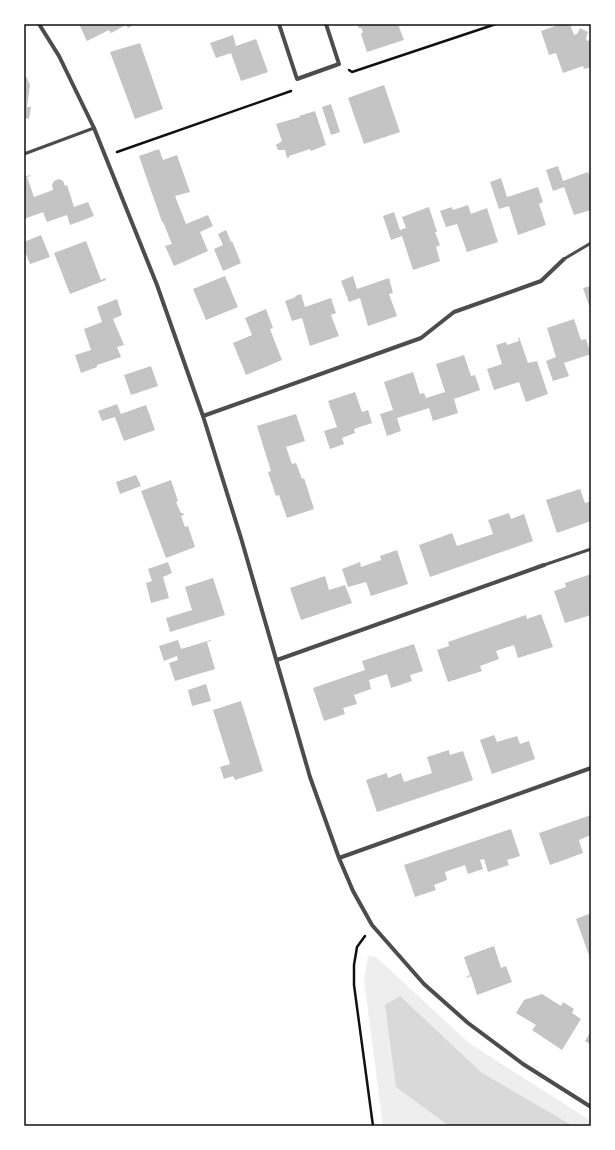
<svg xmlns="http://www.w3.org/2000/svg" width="615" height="1150" font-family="'Work Sans',sans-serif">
<rect width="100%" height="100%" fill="#fff"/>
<!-- green -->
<path fill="#eee" d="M368,956l8,1 93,86 122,78v5h-208l-19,-146z"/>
<!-- water -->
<path fill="#d9d9d9" d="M400,996l82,77 91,53h-124l-53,-39 -11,-82z"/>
<!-- building -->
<path fill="#c4c4c4" d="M79,24h56l-7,4 -2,-3 -15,8 -2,-3 -22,11z
M357,24h41l6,16 -37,12 -6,-18 2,-2 -2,-4h-2z
M561,24h9l4,11 3,-1 3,-6 8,4 -2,6 1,3 4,-1v27l-7,2 -1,-3 -20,7 -7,-20 -7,2 -8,-24z
M233,35l3,11 20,-7 12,33 -27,9 -10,-28 -15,5 -6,-15z
M140,43l23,66 -28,10 -25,-67z
M24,75l3,3 3,7 -3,22h4l-2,12 -4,-1v3z
M384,85l16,47 -36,12 -16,-46z
M331,104l9,28 -9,3 -9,-28z
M315,111l11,34 -15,6 -1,-2 -21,7v2h-2l-2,-8h-7l-2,-5 6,-4 -6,-17 24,-7 -1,-1z
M159,149l4,11 14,-5 13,37 -15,4 11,28 22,-9 5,11 -13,6 8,19 -34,15 -9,-20 7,-2 -9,-22h-1l-23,-66z
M558,166l5,15 25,-9 3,8v30l-17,5 -10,-28 -11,4 -7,-21z
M30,175l1,1 -4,1 7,20 19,-7 -1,-5 2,-4 5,-2 4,2 2,5 2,-1 7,22 14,-5 6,14 -24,9 -3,-10 -20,7 -4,-10 -19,7v-42z
M501,178l6,19 31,-10 5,15 -4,2 7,21 -28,10 -9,-29 -10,3 -9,-27z
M468,205l3,9 16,-6 11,34 -31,10 -10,-28 -11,3 -6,-16 12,-4 1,3z
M429,207l8,25h-2l5,13 -4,2 4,14 -27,9 -11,-34 -11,4 -8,-24 11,-4 6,18 6,-2 -4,-11z
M226,230l5,12 1,-1 9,22 -18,8 -9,-22 9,-4 -5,-11z
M41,235l9,22 -20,7 -6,-15v-7z
M86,241l15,39 4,-2 1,2 -36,14 -16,-41z
M225,276l13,31 -32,13 -13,-31z
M353,276l4,13 32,-11 4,15 -4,1 8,22 -29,10 -8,-28 -11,4 -8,-21z
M591,286v25l-8,-23z
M301,294l4,13 26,-9 5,15 -5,2 8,21 -29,10 -8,-28 -10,3 -7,-20 11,-4 -1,-1z
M117,299l5,16 -9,4 11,26 -7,2 4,10 -24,8v2l-16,6 -6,-18 16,-5 -7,-21 18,-7 -5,-15z
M266,309l7,19 -3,1 12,31 -36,15 -13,-32 19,-8 -7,-17z
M574,319l7,21 5,-1 5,15 -27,9 5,13 -16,5 -7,-20 10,-4 -9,-29z
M519,337l9,26 9,-2 11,33 -22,8 -7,-20 -25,8 -7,-21 15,-5 -6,-19 10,-3 1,3 12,-4 -1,-3z
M464,355l7,21 4,-1 5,15 -26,9 4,14 -25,8 -4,-13 -32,10 4,13 -14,5 -7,-22 13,-4 -9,-28 29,-10 7,22 4,-1 2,5 19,-6 -9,-28z
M151,366l7,20 -27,9 -7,-20z
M355,392l7,20 6,-2 4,13 -18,6 1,4 -13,5 2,6 -14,5 -6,-18 13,-4 -9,-26z
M117,404l4,10 25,-9 9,25 -31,11 -9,-24 -13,4 -4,-10z
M296,414l9,27 -19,6 6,17 4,-1 6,16 2,-1 10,31 -27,9 -8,-23 -3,1 -8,-24 3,-1 -14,-45z
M136,475l5,11 -21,8 -4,-12z
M171,480l7,21 -2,1 5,11h2l1,2 -3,1 4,11 3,-1 7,21 -29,11 -25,-67z
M580,489l5,14 6,-2v20l-34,12 -11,-33z
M509,513l2,6 13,-5 9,27 -103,36 -11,-32 33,-12 5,13 36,-12 -5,-14z
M397,550l11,34 -37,12 -5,-14 -18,5 -6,-18 18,-7 1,5 20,-7 -1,-4z
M168,562l4,11 -9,4 6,21 -18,5 -5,-20 6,-2 -4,-12z
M591,574v41l-26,8 -11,-32 12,-4 -1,-4z
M325,576l4,14 16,-5 7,18 -51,17 -11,-32z
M213,578l12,37 -55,17 -4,-14 26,-8 -7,-23z
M541,614l12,33 -35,11 -4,-13 -18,6 3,8 -19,7 2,5 -34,11 -11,-32 12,-4 -1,-4 78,-27 1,4z
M178,640l3,9 30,-9v1l-4,1 8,27 -40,12 -6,-18 9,-3 -1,-4 -13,5 -5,-15z
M414,644l9,27 -13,4 2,6 -21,7 -4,-14 -18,6 2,9 -17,6 3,9 -14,4 2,6 -21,7 -11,-33 52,-18 -3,-9z
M206,684l5,17 -19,5 -4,-16z
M241,701l22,70 -28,9 -2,-4 -9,3 -4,-12 10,-3 -17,-54z
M494,735l3,7 20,-6 3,8 9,-3 6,18 -43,15 -12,-34z
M449,750l1,5 13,-4 10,29 -96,32 -11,-32 21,-7 1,5 13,-5 3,9 28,-9 -5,-16z
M591,815v20l-12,5 4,13 -33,12 -11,-32z
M511,829l9,27 -13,4 2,5 -21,7 -4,-13 -4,1 3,9 -15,5 -3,-9 -20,7 2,8 -13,5 2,5 -21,7 -11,-32z
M591,913v48l-15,-42z
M494,946l7,22 5,-2 6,16 -35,13 -6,-19 -5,2v-1l4,-2 -6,-18z
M542,994l19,12 2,-4 11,7 -2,4 9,6 -19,31 -30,-20 4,-5 -20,-12 8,-13z
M591,1031v14l-6,-4z"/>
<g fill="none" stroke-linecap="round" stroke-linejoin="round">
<!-- path -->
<path stroke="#111" stroke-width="2.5" d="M349,70l3,2 144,-48
M117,152l174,-61
M365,936l-8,11 -3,18v20l19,141"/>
<!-- service -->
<path stroke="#4c4c4c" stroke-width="3" d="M24,154l70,-26
M564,259l27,-16
M544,565l47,-16"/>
<!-- minor -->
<path stroke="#4c4c4c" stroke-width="4" d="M39,24l20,32 35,72 63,157 46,131 38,122 69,239 29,81 14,33 19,34 52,59 44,39 55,41 68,43
M279,24l18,55 42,-15 -13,-40
M203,416l218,-78 33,-26 87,-31 23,-22
M277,660l267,-95
M339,858l252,-90"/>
</g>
<!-- border -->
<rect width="615" height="1150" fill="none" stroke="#ffffff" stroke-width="50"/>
<rect x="25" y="25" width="565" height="1100" fill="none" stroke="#111" stroke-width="1.5"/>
</svg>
